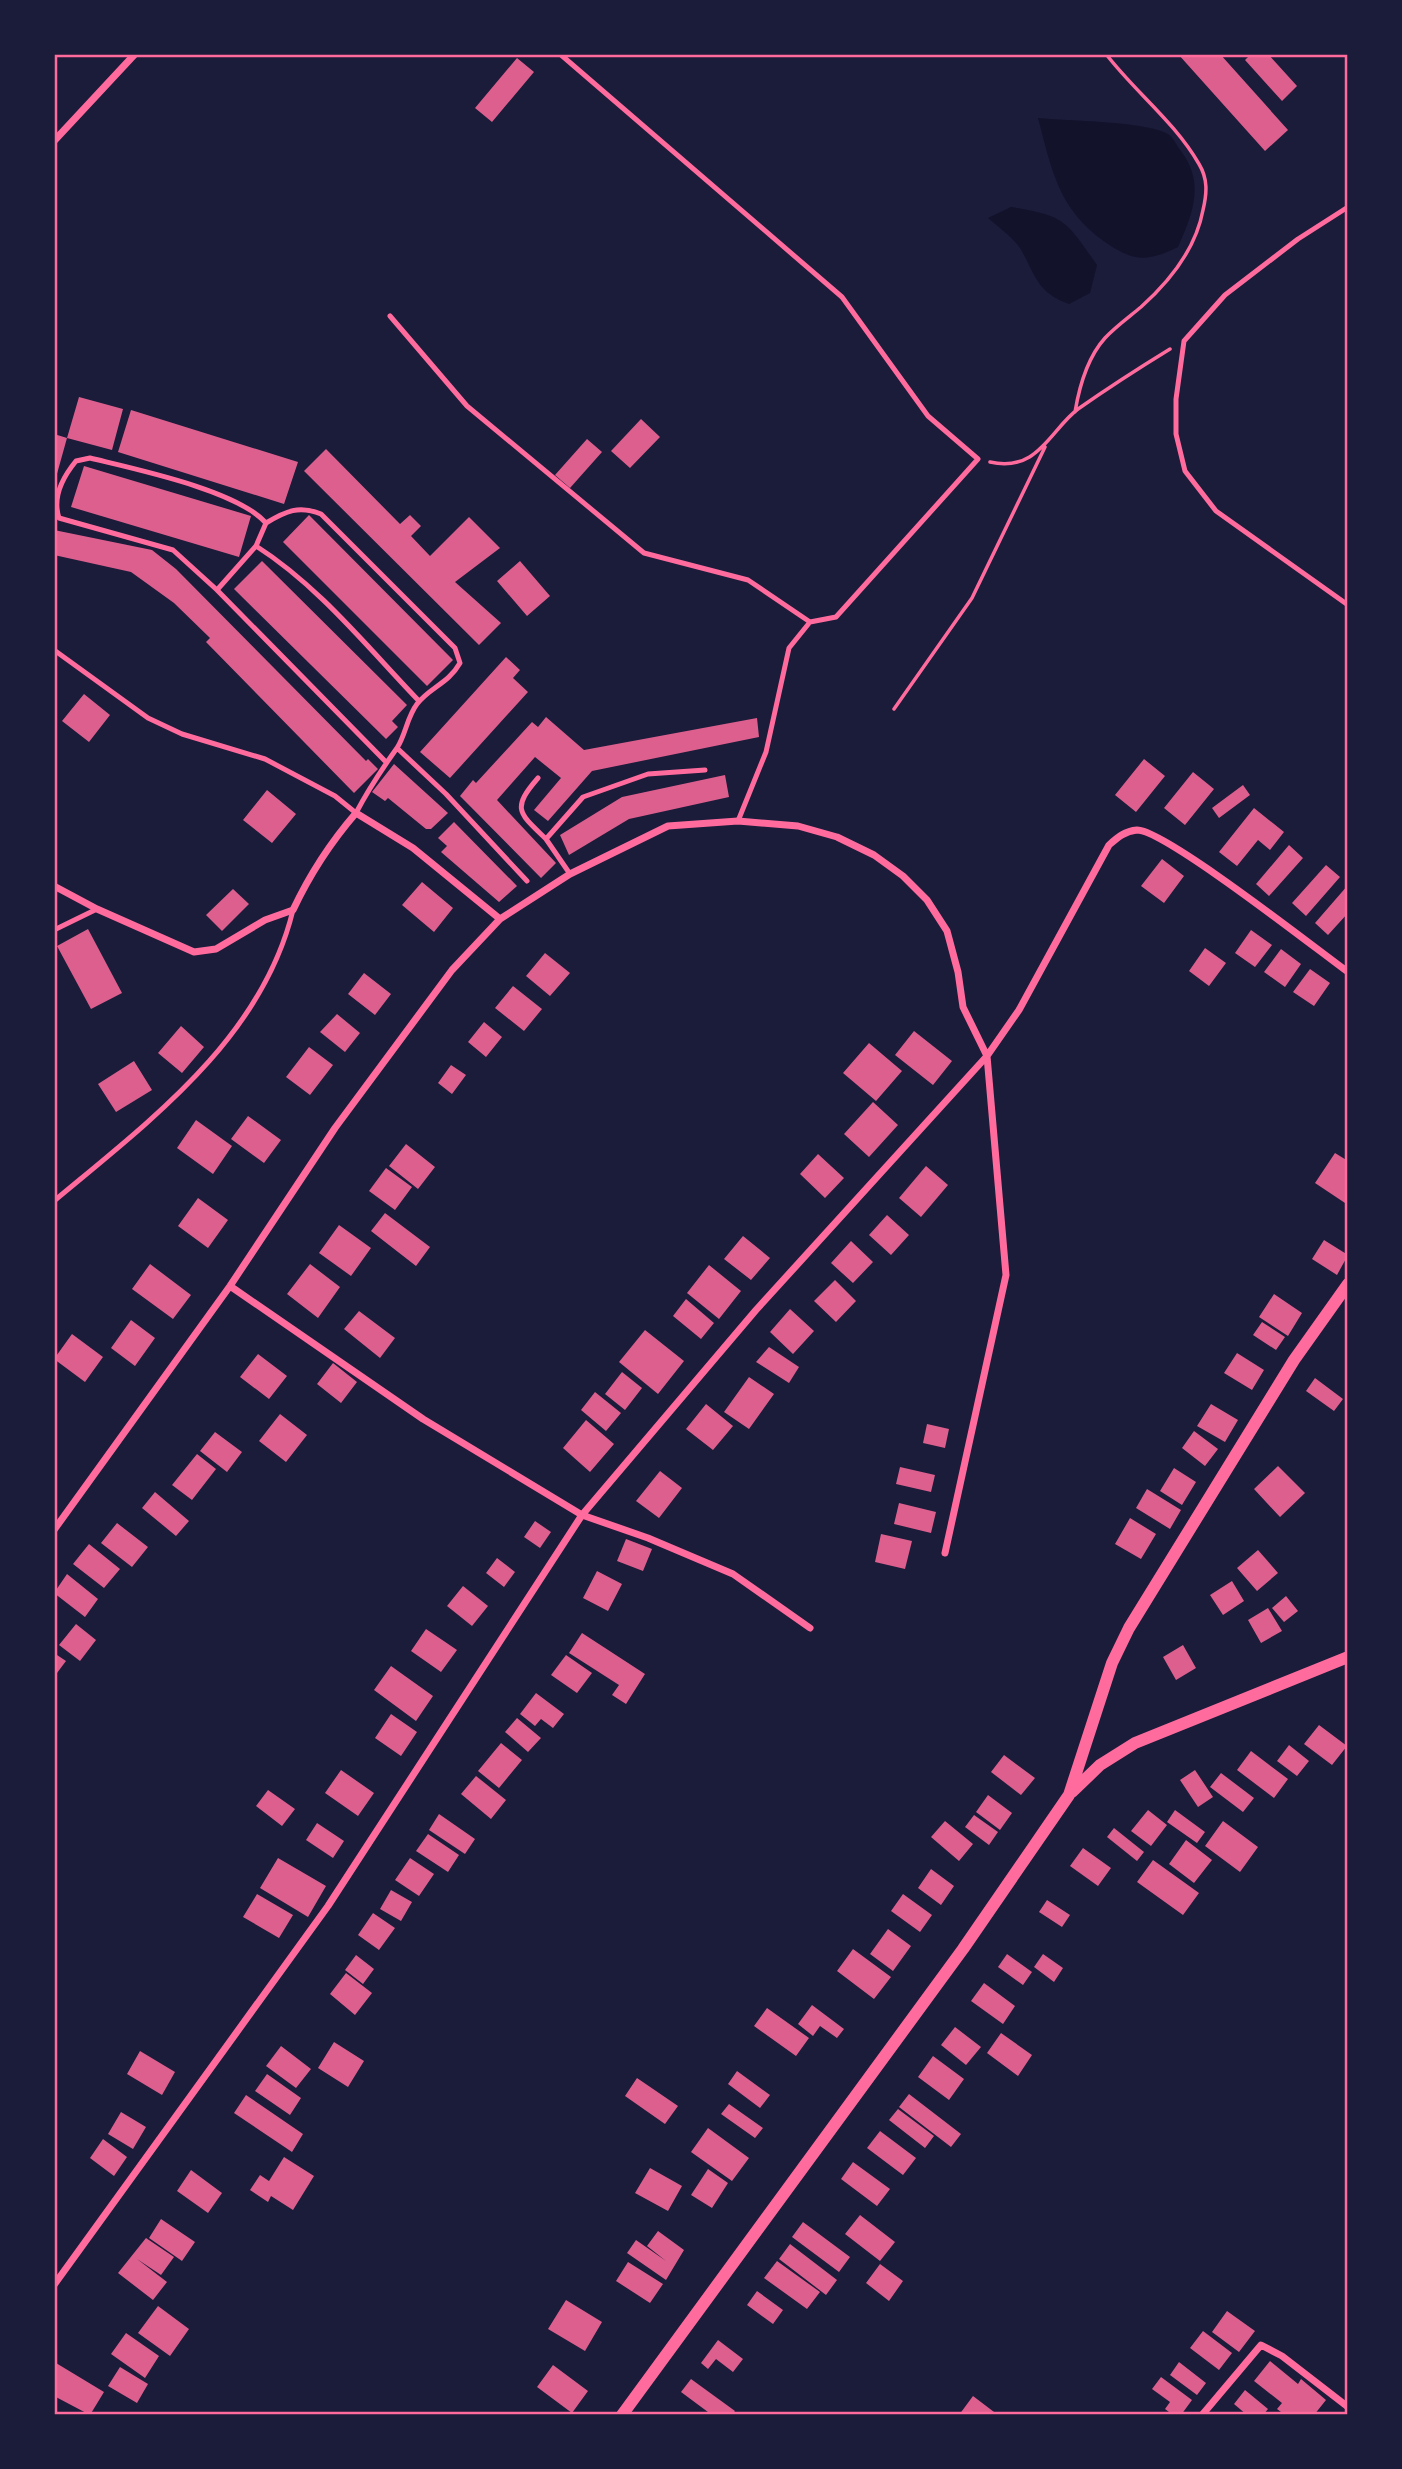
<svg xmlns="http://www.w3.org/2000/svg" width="1402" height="2469" font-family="'Work Sans',sans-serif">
<rect width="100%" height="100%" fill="#1b1b3a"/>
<!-- water -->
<path fill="#12122b" d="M1038,118c29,3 107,3 130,16 5,3 9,12 13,17 24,32 12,62 -3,96 -31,15 -44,15 -73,-5 -47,-33 -53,-72 -67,-124z
M1011,207c55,9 55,14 86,58l-7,28 -21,11c-33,-12 -33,-29 -49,-56 -7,-11 -22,-21 -32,-30z"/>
<!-- building -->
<path fill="#dd5f8e" d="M1178,54h42l68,76 -23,21z
M1251,54h17l29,32 -15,15 -37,-41z
M517,58l17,14 -42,50 -17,-14z
M79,397l44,12 -11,41 -45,-12z
M131,410l167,52 -14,42 -166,-52z
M641,419l19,18 -30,31 -19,-17z
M54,434l13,4 -12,43h-1z
M587,439l15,13 -32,36 -15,-13z
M326,449l74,75 10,-9 11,11 -10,10 19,20 39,-39 31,31 -45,34 46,41 -22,22 -175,-174z
M84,466l167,50 -12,41 -168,-50z
M309,515l144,145 -26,26 -144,-144z
M54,530l98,20 24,19 190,192 2,-2 10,10 -24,24 -148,-151 4,-4 -36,-35 -43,-31 -77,-17z
M262,561l145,144 -15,16 6,6 -12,12 -152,-150z
M520,561l30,35 -23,20 -30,-35z
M506,657l14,13 -7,8 15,14 -78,86 -30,-26z
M84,694l26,21 -21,27 -27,-21z
M546,717l38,33 173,-32 2,19 -167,34 -44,50 -14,-11 27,-32 -26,-21 -38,43 59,63 -15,15 -81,-82 13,-16 3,3 56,-61 6,5z
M1144,759l21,17 -29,36 -21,-17z
M394,764l54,49 -17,16h-5l-38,-31 -3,3 -13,-9z
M1193,772l21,17 -29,36 -21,-17z
M725,775l4,22 -100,22 -60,36 -9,-20 62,-38z
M1243,785l7,10 -31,23 -7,-10z
M267,790l29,24 -24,29 -29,-23z
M1254,808l30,24 -14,18 -12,-10 -21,26 -18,-14z
M454,822l63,64 -18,16 -58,-50 6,-6 -9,-8z
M1289,845l14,13 -34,38 -13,-12z
M1162,859l22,17 -20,27 -23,-17z
M1326,865l14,12 -34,39 -14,-13z
M422,882l31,26 -19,24 -32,-27z
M1348,885v28l-20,22 -13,-12z
M233,889l16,15 -27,27 -16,-16z
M88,929l34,64 -31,16 -34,-63z
M1251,930l21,15 -17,22 -20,-14z
M1205,948l21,15 -17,23 -20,-15z
M1281,949l20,15 -16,23 -21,-15z
M545,953l25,20 -20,23 -24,-20z
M1310,969l20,14 -16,23 -21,-14z
M364,973l27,21 -16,21 -27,-21z
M513,986l29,23 -18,22 -29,-23z
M337,1014l23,19 -15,19 -25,-20z
M484,1022l18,15 -16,20 -18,-15z
M181,1026l23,21 -22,26 -24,-20z
M914,1031l38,30 -19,24 -38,-30z
M869,1043l33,28 -26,30 -33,-28z
M309,1047l24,18 -23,30 -24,-18z
M134,1061l18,29 -36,22 -18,-28z
M451,1065l15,10 -14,19 -14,-11z
M873,1102l25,23 -29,32 -25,-23z
M248,1116l33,24 -17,23 -33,-24z
M196,1120l36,26 -19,28 -36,-26z
M406,1144l29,23 -17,22 -29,-23z
M1335,1153l13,8 -3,42 -30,-20z
M818,1154l26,24 -19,20 -25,-24z
M926,1166l22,19 -27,32 -22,-19z
M386,1168l26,19 -17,23 -26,-19z
M198,1198l30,22 -20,28 -30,-22z
M385,1213l45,34 -14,19 -45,-35z
M887,1215l22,20 -18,20 -22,-20z
M339,1225l32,23 -20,28 -32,-23z
M743,1236l27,22 -19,22 -27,-21z
M1324,1240l24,15 -11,20 -25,-16z
M851,1241l22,21 -20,21 -22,-20z
M150,1264l41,31 -18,24 -41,-30z
M310,1264l30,23 -22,31 -31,-24z
M709,1265l32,26 -22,28 -32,-26z
M835,1280l21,21 -20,21 -22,-21z
M1274,1294l28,19 -14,23 -29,-19z
M686,1299l28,24 -13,16 -28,-23z
M790,1309l24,22 -21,23 -23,-22z
M359,1311l36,27 -15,20 -36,-29z
M131,1320l24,18 -20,28 -24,-18z
M1262,1322l23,15 -9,13 -23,-15z
M645,1330l39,31 -26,33 -39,-32z
M72,1334l31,23 -18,25 -31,-23z
M769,1347l30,20 -10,16 -33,-21z
M1237,1353l27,17 -12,20 -28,-17z
M258,1354l29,22 -18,23 -29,-22z
M333,1363l24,19 -16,21 -24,-19z
M622,1372l20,16 -17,22 -20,-16z
M749,1377l25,17 -25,35 -25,-17z
M1315,1378l28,21 -9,12 -28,-20z
M595,1392l26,21 -15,18 -25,-21z
M706,1404l27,22 -20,24 -27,-21z
M1211,1404l27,16 -13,22 -28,-16z
M280,1414l27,21 -21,27 -27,-21z
M586,1420l28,24 -24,28 -27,-24z
M927,1424l22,5 -4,19 -22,-5z
M1194,1431l24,18 -13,17 -23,-18z
M215,1432l27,20 -15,20 -27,-21z
M197,1454l19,15 -24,31 -20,-15z
M1278,1466l27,27 -25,24 -26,-28z
M900,1467l35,8 -4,17 -35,-8z
M1174,1468l22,14 -14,23 -22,-14z
M660,1471l22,17 -23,30 -23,-17z
M1147,1489l34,21 -11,19 -34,-21z
M155,1492l34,29 -13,15 -34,-28z
M899,1503l37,9 -5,21 -37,-9z
M1130,1518l26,16 -15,25 -26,-15z
M535,1521l16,11 -11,16 -16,-11z
M117,1523l31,24 -16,20 -31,-24z
M881,1534l31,7 -7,28 -30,-7z
M626,1539l26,10 -9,22 -26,-10z
M89,1544l31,25 -16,19 -31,-24z
M1258,1550l20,23 -21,18 -20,-23z
M497,1558l18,14 -11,15 -18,-14z
M597,1571l25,13 -14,27 -25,-13z
M67,1574l31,25 -13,18 -31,-24z
M1232,1581l12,20 -21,14 -13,-20z
M463,1586l25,20 -16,20 -25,-20z
M1286,1596l12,15 -14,11 -12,-14z
M1268,1608l14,23 -21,12 -13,-23z
M76,1624l20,16 -16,21 -21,-16z
M426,1629l31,21 -16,22 -30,-21z
M582,1633l63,41 -19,30 -14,-9 7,-10 -50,-32z
M1183,1645l13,23 -20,12 -13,-23z
M54,1653l12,8 -12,16z
M566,1655l26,18 -15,20 -26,-18z
M391,1666l42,30 -17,25 -42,-31z
M536,1693l28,21 -11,14 -12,-9 -6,7 -15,-12z
M391,1714l26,18 -16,24 -26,-18z
M517,1718l24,20 -13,14 -23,-20z
M1319,1725l28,21 -15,19 -28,-21z
M501,1743l21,17 -23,28 -21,-17z
M1289,1745l20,16 -12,15 -20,-15z
M1251,1751l37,28 -14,19 -37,-28z
M1004,1755l31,23 -14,17 -30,-23z
M341,1770l33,23 -16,23 -33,-23z
M1195,1770l18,27 -15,10 -18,-27z
M1221,1773l33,25 -11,14 -33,-25z
M476,1776l30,24 -15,19 -30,-25z
M268,1790l27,19 -13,17 -26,-20z
M988,1795l24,18 -12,17 -24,-18z
M1148,1810l19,15 -16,21 -20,-15z
M1175,1810l30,22 -8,11 -30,-21z
M439,1814l36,25 -10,15 -36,-24z
M974,1815l24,17 -9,13 -24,-18z
M945,1821l28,23 -14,17 -28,-24z
M1223,1821l35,26 -18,25 -35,-26z
M317,1823l27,18 -11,17 -27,-18z
M1114,1828l30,24 -7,9 -30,-24z
M428,1834l31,21 -11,17 -32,-21z
M1186,1840l26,20 -18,23 -25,-19z
M1083,1848l28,20 -13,18 -28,-20z
M278,1858l48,28 -18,31 -48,-29z
M410,1858l24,16 -15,22 -24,-16z
M1153,1860l46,33 -16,22 -46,-33z
M931,1869l23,17 -13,19 -23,-17z
M391,1890l21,12 -11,19 -21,-12z
M257,1894l36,21 -14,23 -36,-21z
M903,1894l29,21 -12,17 -29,-21z
M1047,1900l23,15 -8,12 -23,-15z
M373,1913l22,15 -16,22 -21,-15z
M888,1929l23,17 -18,25 -23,-17z
M853,1949l38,28 -17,22 -37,-28z
M1007,1954l25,18 -9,13 -25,-18z
M1043,1954l20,14 -9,14 -20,-15z
M356,1955l18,14 -11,15 -18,-14z
M346,1973l26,20 -17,22 -25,-21z
M984,1983l31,23 -12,18 -32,-23z
M812,2005l32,24 -7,9 -17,-12 -7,10 -15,-12z
M767,2008l42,30 -13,18 -42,-30z
M955,2027l26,20 -15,18 -25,-20z
M1001,2033l31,22 -14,21 -31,-23z
M334,2042l30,19 -16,26 -30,-19z
M281,2046l30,23 -15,19 -30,-22z
M140,2051l35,21 -13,23 -35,-21z
M933,2056l31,23 -15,21 -31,-23z
M737,2071l33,24 -10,13 -32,-24z
M267,2074l34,24 -11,17 -35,-24z
M637,2078l41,28 -13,18 -40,-28z
M909,2094l52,40 -10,13 -52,-40z
M246,2095l57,39 -11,18 -58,-39z
M729,2104l34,24 -8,10 -34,-24z
M898,2109l36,27 -9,12 -36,-28z
M121,2112l25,15 -13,22 -25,-15z
M708,2128l41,30 -17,23 -41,-29z
M880,2131l36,27 -13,17 -36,-27z
M103,2139l24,18 -13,19 -24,-18z
M284,2157l30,19 -21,34 -22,-14 -3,6 -18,-12 10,-15 9,6z
M853,2162l37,27 -13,17 -36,-27z
M650,2168l32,18 -14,25 -33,-18z
M708,2169l20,14 -16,25 -21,-13z
M191,2170l31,23 -14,20 -31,-22z
M860,2215l35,27 -15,19 -35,-27z
M161,2219l34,23 -13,19 -33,-23z
M803,2222l47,35 -11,15 -47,-35z
M658,2231l26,19 -18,30 -39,-27 9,-13 30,21 -19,-15z
M146,2238l28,19 -13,18 -24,-16 30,23 -14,18 -35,-27z
M790,2244l47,36 -11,15 -47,-36z
M777,2261l43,31 -13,17 -43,-31z
M628,2262l35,22 -13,19 -34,-22z
M880,2264l23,17 -14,20 -23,-18z
M757,2291l26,19 -10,14 -26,-19z
M566,2300l36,22 -17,29 -37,-22z
M158,2306l31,23 -19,27 -32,-23z
M1227,2311l28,20 -16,21 -27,-20z
M1203,2331l29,22 -13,17 -29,-22z
M126,2333l33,23 -14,22 -34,-24z
M718,2340l25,19 -10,13 -17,-13 -8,10 -7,-6z
M1270,2361l28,23 3,-5 25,21 -12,15h-29l-8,-6 5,-6 -28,-22z
M1179,2362l27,21 -9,12 -27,-20z
M56,2363l48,29 -14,23 -36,-19z
M553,2365l35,26 -16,22 -35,-26z
M120,2367l28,17 -11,19 -29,-17z
M1161,2377l31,23 -11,15h-8l-8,-6 5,-7 -18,-13z
M691,2379l44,32 -3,4h-20l-31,-23z
M1245,2390l23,19 -5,6h-16l-13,-11z
M973,2396l25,19h-39z"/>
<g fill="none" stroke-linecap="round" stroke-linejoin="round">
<!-- path -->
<path stroke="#ff6b9d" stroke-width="3.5" d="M1075,412c4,-24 13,-55 30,-74 10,-11 24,-21 36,-31 29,-26 55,-59 62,-97 4,-17 5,-31 -4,-46 -25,-43 -64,-72 -93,-110
M990,462c48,11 60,-32 88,-53 30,-21 61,-41 92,-60
M894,709l78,-111 73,-151"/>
<!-- service -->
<path stroke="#ff6b9d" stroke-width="5" d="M560,54l282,243 86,119 50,43 -142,158 -26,5 -21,26 -23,104 -28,69
M1348,207l-50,32 -73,56 -41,46 -8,58v35l9,37 31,40 132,94
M390,316l77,90 177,147 104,27 62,42
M256,546c63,40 112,102 163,155
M217,590l168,171
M54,650l94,68 34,16 83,25 70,37 21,17c12,-23 26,-44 41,-65 9,-14 10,-31 20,-44 13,-17 31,-20 43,-41l-5,-15 -134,-134c-22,-9 -35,-3 -55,9 -29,-33 -131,-54 -176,-65l-14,3c-14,17 -24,36 -17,57l114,32 44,40 39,-44 10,-23
M397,748l49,46 81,87
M538,778c-27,31 -19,35 8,61
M570,874l-24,-35 37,-42 65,-23 57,-4
M54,930l43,-21
M54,1201c97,-81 208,-163 239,-291"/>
<!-- minor -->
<path stroke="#ff6b9d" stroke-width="7" d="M54,141l81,-87
M54,886l43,23 97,43 22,-3 49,-29 28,-10c17,-36 37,-67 63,-97l57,35 87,71
M230,1286l193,133 159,96 66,23 85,36 77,54
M54,1530l176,-244 105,-158 117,-158 48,-51 70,-45 98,-48 70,-5 60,5 39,11 37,18 29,21 24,24 20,31 11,41 5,35 24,49 19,219 -61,278
M54,2285l274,-379 254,-391 174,-205 231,-254 32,-46 90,-165c9,-8 16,-14 28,-15 28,0 178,118 211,142
M1202,2415l59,-70 21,11 66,51"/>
<!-- tertiary -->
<path stroke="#ff6b9d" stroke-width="12" d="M1072,1792l28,-27 35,-22 213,-86
M622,2415l341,-466 106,-154 43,-132 17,-35 165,-268 54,-76"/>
</g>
<!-- border -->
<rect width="1402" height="2469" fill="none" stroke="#1b1b3a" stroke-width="112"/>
<rect x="56" y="56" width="1290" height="2357" fill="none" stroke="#ff6b9d" stroke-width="2.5"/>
</svg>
